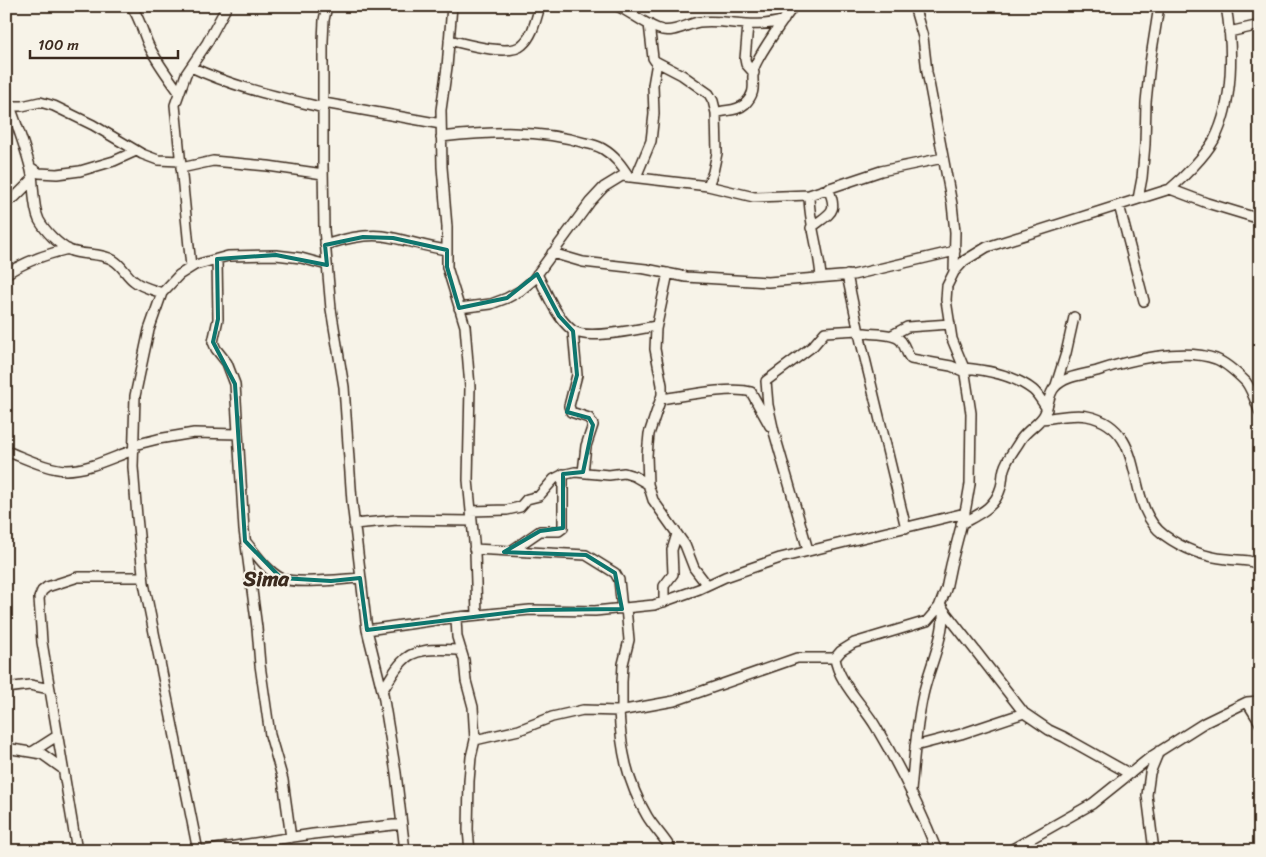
<svg xmlns="http://www.w3.org/2000/svg" width="1266" height="857" font-family="Sriracha,sans-serif">
<rect width="100%" height="100%" fill="#f7f3e8"/>
<filter id="ink" filterUnits="userSpaceOnUse"><feTurbulence type="fractalNoise" baseFrequency=".02" numOctaves="2"/><feDisplacementMap in="SourceGraphic" scale="10" xChannelSelector="R" yChannelSelector="G"/><feConvolveMatrix kernelMatrix="1 2 1 2 8 2 1 2 1" color-interpolation-filters="sRGB"/></filter>
<g filter="url(#ink)">
<g fill="none" stroke-linecap="round" stroke-linejoin="round">
<defs>
<path id="street" d="M131,6c8,9 12,28 18,40 8,16 19,31 30,46
M327,6l-3,14 -1,21v124l1,64 7,80 13,78 8,115 15,128 16,64 13,79 9,78
M452,6l-5,61 -6,43 1,57 5,60v40l18,59 5,61 -2,93 7,72 2,63
M617,6c14,6 31,21 45,24 12,3 25,-6 37,-8 31,-3 54,8 85,-2
M914,6l9,31 4,35 25,132 3,28 -1,40
M649,24l4,34 2,3 27,14 27,19 4,7 3,12 1,40 -4,19 -5,14
M748,25l-3,34 1,5 8,9
M1229,32l31,-7
M449,40c16,4 61,17 73,5 11,-9 14,-26 18,-39
M191,67c42,20 88,30 133,41
M324,103l117,21
M6,106h16l18,-4 14,4 39,19 49,29 16,6 22,1
M10,106c8,23 17,45 22,69 2,14 1,32 7,45 6,11 19,24 30,30 13,6 31,2 44,10 9,5 13,15 21,21 7,6 20,9 28,12
M716,113c10,-4 20,-1 29,-9 14,-14 5,-23 9,-36 4,-12 31,-51 40,-62
M441,137c47,-5 99,-8 144,6 6,1 13,3 18,6 12,7 19,17 26,28
M30,167l9,6 18,1 23,-3 34,-10 22,-10
M181,168l32,-7 55,5 55,8
M636,177l15,-36 3,-27 -1,-29 4,-23
M1170,189l37,14 53,16
M809,195c0,29 10,53 12,82
M1138,199l4,-21 3,-34 1,-42 4,-39 9,-57
M6,202l9,-5 17,-17
M1119,205l25,96
M811,228c19,-16 28,-14 17,-40
M325,245c19,-6 38,-11 58,-9 21,3 42,11 64,14
M552,253l31,9 63,7 40,8 82,5 85,-7 102,-24
M217,259l1,60 -5,23 3,7 11,14 8,21 9,146 13,98 3,37 10,70 13,45 8,58
M191,267l-16,-162 11,-31 21,-31 20,-37
M668,273l-12,56 -1,20 7,36v10l-13,39 -2,21 1,29 5,16 32,45 9,23 13,17
M6,274c18,-12 41,-20 62,-25
M537,274c10,19 18,42 35,56 14,11 66,-1 84,-4
M847,275l14,67 45,186
M459,308l32,-4 16,-6 13,-7 13,-11 57,-78 14,-15 18,-11 86,10 46,11 55,-2 72,-24 62,-13
M573,331l4,44 -8,31 2,6 18,6 4,7 -7,21 -3,26
M859,332c12,3 35,0 42,9 5,6 5,13 10,18l40,7 14,6
M892,335l15,-8 43,-3
M964,368c23,2 50,7 69,22 5,4 10,13 14,19
M1056,385l10,-32 8,-36
M661,399c22,-3 70,-13 90,-7l19,34
M1041,419c14,-1 32,-6 46,-3 64,13 35,88 77,119 18,13 40,22 63,24 12,2 22,-1 33,7
M134,445l24,-6 36,-6 44,1
M6,451c19,7 40,18 60,19 23,0 47,-13 68,-20
M471,511l36,-1 13,-3 7,-8 12,-3 15,-17 8,-4 13,-3 34,3 15,-2 10,3 14,8
M354,524l43,-4 75,1
M961,524c18,-10 34,-16 40,-37 2,-6 1,-12 3,-18 3,-11 12,-21 17,-30 7,-10 18,-15 23,-24 5,-9 4,-21 11,-28 10,-11 28,-12 42,-16 32,-11 86,-24 119,-12 10,4 22,15 30,23 6,8 10,21 14,31
M246,542c10,12 21,29 35,36 15,7 62,1 79,0
M474,549l112,6 29,18 4,7 3,29
M808,550l-34,-118 -6,-27 -2,-24 47,-35 12,-14 33,-2
M511,551l29,-20h19l4,-3v-54
M664,602v-16l9,-12 -1,-24 5,-16
M943,609l81,104 25,17 15,7 66,37
M456,618l1,19 7,23 2,21 7,26 2,33 -4,17 -2,24 -1,49 2,21
M367,630l91,-13 72,-7 65,1 59,-6 45,-16 26,-12 55,-19 185,-45
M6,688l24,-3 20,4
M382,691c7,-10 12,-21 20,-29 13,-16 41,-12 59,-12
M1247,702l13,21
M619,711c2,38 8,71 28,105 7,12 18,22 25,35
M622,711v-29l1,-18 6,-24 -3,-32
M475,740l44,-10 33,-13 31,-7 36,1 55,-10 123,-43h38
M915,746l46,-12 63,-21
M6,748l36,6 21,15
M32,752l25,-16
M911,791c3,-32 5,-65 12,-96 6,-28 22,-58 20,-87
M77,851l-35,-209 -3,-44 3,-7 5,-4 31,-10h65
M198,851l-54,-268 -7,-66 -4,-50 2,-71 14,-66 13,-37 17,-18 16,-10 33,-9 48,-1 25,3 26,7
M203,851l110,-17 89,-10
M937,851c-17,-43 -38,-85 -61,-124 -12,-21 -38,-45 -41,-69l6,-7 13,-8 73,-22 12,-14 7,-18 5,-24 15,-58 4,-23 1,-71 -7,-45 -12,-29 -6,-39 1,-14 7,-14 10,-11 23,-14 183,-58c14,-12 35,-33 44,-49 20,-38 19,-93 12,-134
M1009,851l83,-47 60,-48 52,-33 43,-21 13,-1
M1154,851l-7,-56 3,-22 9,-22"/>
</defs>
<!-- street casing -->
<use href="#street" stroke="#3b2a1e" stroke-width="12"/>
<!-- street -->
<use href="#street" stroke="#f7f3e8" stroke-width="9"/>
</g>
</g>
<!-- marked area -->
<path fill="none" stroke="#0f766e" stroke-width="4" stroke-linejoin="round" d="M363,237l30,1 54,12v17l12,41 48,-10 30,-24 22,42 14,15 4,44 -10,37 22,6 4,7 -10,47 -20,2v54l-23,3 -36,21 82,3 29,18 7,36 -92,1 -163,20 -7,-52 -29,3 -50,-3 -36,-37 -10,-157 -22,-42 5,-23 -1,-60 59,-4 51,10 -2,-20z"/>
<g text-anchor="middle" stroke-width="4.5" stroke-linejoin="round" paint-order="stroke">
<!-- quarter labels -->
<g font-size="21" font-weight="bold" fill="#3b2a1e" stroke="#f7f3e8">
<text x="266" y="586">Sima</text>
</g>
</g>
<!-- margin -->
<rect width="1266" height="857" fill="none" stroke="#f7f3e8" stroke-width="25"/>
<rect x="12" y="12" width="1241" height="832" fill="none" stroke="#3b2a1e" stroke-width="2" filter="url(#ink)"/>
<!-- scale -->
<path d="M30 50v8h148v-8" fill="none" stroke="#3b2a1e" stroke-width="2.5"/>
<text x="38" y="50" font-size="15" fill="#3b2a1e" stroke="#f7f3e8" stroke-width="4" paint-order="stroke">100 m</text>
</svg>
